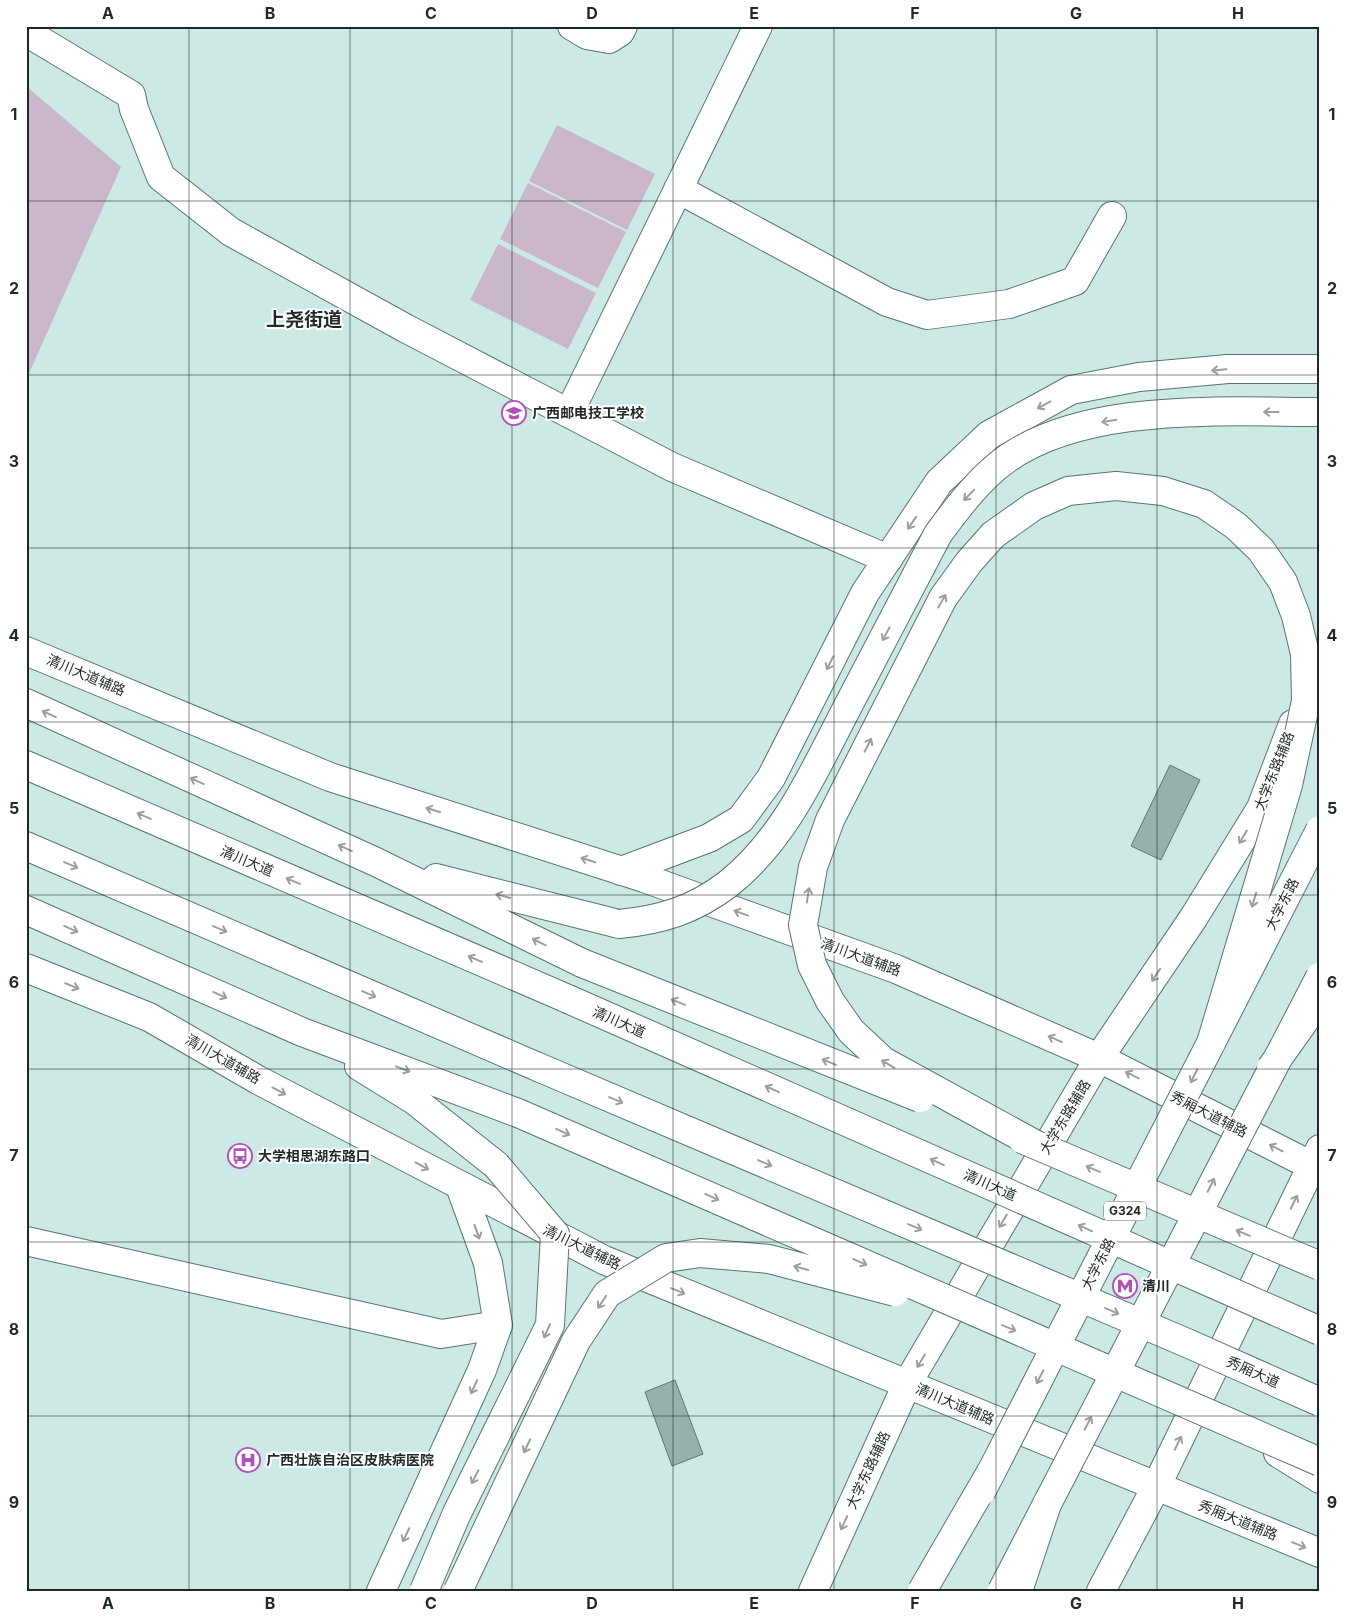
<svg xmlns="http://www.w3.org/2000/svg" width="1346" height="1617" font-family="Inter,'Noto Sans SC',sans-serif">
<rect width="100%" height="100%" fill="#cce9e5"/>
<!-- green -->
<path fill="#cab7ca" d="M26,86l95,81 -95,213z
M557,125l98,49 -28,56 -98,-49z
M528,183l98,49 -28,56 -98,-49z
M498,244l98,49 -28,56 -98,-49z"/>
<!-- building -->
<path fill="#95b1ad" stroke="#5d7774" d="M1170,765l30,15 -39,80 -30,-14z
M675,1380l28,74 -31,12 -27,-74z"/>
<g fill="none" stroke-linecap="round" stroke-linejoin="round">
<defs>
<path id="minor" d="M572,26l15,9 22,4 11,-7 3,-6
M26,32l105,63 3,14 27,68 70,55 174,96 267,139 216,92
M678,189l209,113 40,13 82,-11 66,-23 37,-65
M569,413l189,-387
M26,1241l415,93 57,-9
M813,1591l94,-207 192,-326 95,-141 67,-109 32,-84
M1101,1591l55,-104 164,-338"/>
<path id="major" d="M26,651l304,126 314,101 252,91 203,89 221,112
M621,871l88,-33 32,-19 30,-41 94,-185 74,-111 50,-47 82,-45 68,-13 89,-8h92
M26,968l123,49 109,63 346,180 716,293
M381,1591l101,-221 16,-45 -10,-62 -28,-77"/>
<path id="highway" d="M26,703l350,159 206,101
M26,765l542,234
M26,846l512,221
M436,878l183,46
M26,910l276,122 216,81
M359,1066l55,34 82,65
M1278,1453l42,26"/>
</defs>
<!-- minor casing -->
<use href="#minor" stroke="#5a7470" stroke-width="30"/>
<!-- major casing -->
<use href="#major" stroke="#5a7470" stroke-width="30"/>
<!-- highway casing -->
<use href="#highway" stroke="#5a7470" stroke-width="30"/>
<!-- minor -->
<use href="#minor" stroke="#fff" stroke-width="28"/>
<!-- major -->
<use href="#major" stroke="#fff" stroke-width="28"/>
<!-- highway -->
<use href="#highway" stroke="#fff" stroke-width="28"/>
<defs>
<path id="major-bridge" d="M981,1492l339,-662
M1002,1591l318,-614"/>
<path id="highway-bridge" d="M619,924c42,-4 75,-14 109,-40 57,-45 87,-115 120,-178 30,-57 60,-114 90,-172 17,-23 35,-47 57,-66 78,-67 228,-56 325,-56
M582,963l338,135
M568,999l752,332
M538,1067l649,276 133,59
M1271,1068l49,-69
M518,1113l802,349
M1022,1139l298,127
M1038,1146l-155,-85 -32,-30 -21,-30 -18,-36 -9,-40 10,-58 17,-47 113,-222 26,-36 24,-27 41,-29 34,-15 48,-5 47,5 41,13 32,22 25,24 22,32 13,34 9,38 1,47 -18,84 -77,258
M424,1591l33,-78 93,-188 5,-91 -59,-69
M458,1591l118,-250 31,-47 59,-36 34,-5 69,6 126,33
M922,1591l69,-119
M1018,1591l29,-87"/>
</defs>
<!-- major-bridge casing -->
<use href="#major-bridge" stroke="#5a7470" stroke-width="30" stroke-linecap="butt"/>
<!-- highway-bridge casing -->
<use href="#highway-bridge" stroke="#5a7470" stroke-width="30" stroke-linecap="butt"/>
<!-- major-bridge -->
<use href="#major-bridge" stroke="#fff" stroke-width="28"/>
<!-- highway-bridge -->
<use href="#highway-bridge" stroke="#fff" stroke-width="28"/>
</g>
<!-- one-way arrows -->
<defs><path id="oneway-shaft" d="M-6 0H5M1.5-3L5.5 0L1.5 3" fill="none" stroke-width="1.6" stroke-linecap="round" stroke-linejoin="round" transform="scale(1.25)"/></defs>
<g stroke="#9a9f9e">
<use href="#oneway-shaft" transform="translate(1219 370) rotate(175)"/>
<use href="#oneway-shaft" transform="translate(1044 405) rotate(152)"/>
<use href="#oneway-shaft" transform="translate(1271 412) rotate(180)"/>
<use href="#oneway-shaft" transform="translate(1109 421) rotate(170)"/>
<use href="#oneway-shaft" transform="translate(969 495) rotate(134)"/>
<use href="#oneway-shaft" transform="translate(912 523) rotate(124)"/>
<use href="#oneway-shaft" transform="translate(942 601) rotate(-60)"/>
<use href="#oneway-shaft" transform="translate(886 634) rotate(118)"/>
<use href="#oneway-shaft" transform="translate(830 663) rotate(117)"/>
<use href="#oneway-shaft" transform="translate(49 714) rotate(-156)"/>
<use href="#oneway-shaft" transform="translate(868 745) rotate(-63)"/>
<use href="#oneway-shaft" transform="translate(197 781) rotate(-156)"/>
<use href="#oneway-shaft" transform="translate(433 810) rotate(-162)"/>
<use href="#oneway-shaft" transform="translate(144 816) rotate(-157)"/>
<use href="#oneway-shaft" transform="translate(1243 837) rotate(121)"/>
<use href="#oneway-shaft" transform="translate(345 848) rotate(-156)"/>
<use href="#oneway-shaft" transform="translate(588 860) rotate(-162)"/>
<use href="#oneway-shaft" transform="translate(71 865) rotate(23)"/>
<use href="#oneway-shaft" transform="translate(293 881) rotate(-157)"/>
<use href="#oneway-shaft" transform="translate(808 895) rotate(-81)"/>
<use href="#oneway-shaft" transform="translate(503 896) rotate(-165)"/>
<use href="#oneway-shaft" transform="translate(1254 900) rotate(107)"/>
<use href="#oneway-shaft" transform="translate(741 913) rotate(-160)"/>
<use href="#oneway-shaft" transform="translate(71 929) rotate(24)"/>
<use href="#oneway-shaft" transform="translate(220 929) rotate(23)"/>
<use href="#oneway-shaft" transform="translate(539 942) rotate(-154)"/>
<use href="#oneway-shaft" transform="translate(475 959) rotate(-157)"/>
<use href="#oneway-shaft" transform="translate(1156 975) rotate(124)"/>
<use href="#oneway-shaft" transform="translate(72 986) rotate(22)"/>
<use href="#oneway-shaft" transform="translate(369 994) rotate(23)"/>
<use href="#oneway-shaft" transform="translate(220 995) rotate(24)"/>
<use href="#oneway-shaft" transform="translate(678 1002) rotate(-158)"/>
<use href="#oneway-shaft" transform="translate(1055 1039) rotate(-156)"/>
<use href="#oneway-shaft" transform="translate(829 1062) rotate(-158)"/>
<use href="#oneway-shaft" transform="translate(888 1064) rotate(-149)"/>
<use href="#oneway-shaft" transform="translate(403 1069) rotate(21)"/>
<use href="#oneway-shaft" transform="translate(1132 1075) rotate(-153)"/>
<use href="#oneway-shaft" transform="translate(1194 1076) rotate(117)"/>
<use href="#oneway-shaft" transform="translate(772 1089) rotate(-156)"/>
<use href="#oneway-shaft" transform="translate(279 1091) rotate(28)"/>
<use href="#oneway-shaft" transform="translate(616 1100) rotate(23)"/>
<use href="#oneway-shaft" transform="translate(563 1132) rotate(24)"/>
<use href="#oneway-shaft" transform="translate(1276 1148) rotate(-153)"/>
<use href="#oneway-shaft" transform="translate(937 1162) rotate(-156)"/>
<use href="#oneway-shaft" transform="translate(765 1163) rotate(23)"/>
<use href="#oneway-shaft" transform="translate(422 1166) rotate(28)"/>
<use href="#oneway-shaft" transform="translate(1093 1169) rotate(-157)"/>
<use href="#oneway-shaft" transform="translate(1211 1185) rotate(-63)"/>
<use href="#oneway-shaft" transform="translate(712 1197) rotate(24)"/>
<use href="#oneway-shaft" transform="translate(1294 1202) rotate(-64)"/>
<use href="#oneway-shaft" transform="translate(1003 1221) rotate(121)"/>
<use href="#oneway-shaft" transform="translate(915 1227) rotate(23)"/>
<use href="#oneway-shaft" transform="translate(1085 1228) rotate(-156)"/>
<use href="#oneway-shaft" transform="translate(477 1232) rotate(70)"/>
<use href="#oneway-shaft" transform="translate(1243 1233) rotate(-157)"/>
<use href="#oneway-shaft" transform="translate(860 1262) rotate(24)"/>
<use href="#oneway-shaft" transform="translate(801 1268) rotate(-165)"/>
<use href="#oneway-shaft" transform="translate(678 1291) rotate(23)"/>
<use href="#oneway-shaft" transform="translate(602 1302) rotate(124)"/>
<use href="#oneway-shaft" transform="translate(1112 1311) rotate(23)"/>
<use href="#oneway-shaft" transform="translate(1009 1328) rotate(23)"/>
<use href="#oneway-shaft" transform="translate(547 1331) rotate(114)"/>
<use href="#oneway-shaft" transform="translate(921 1361) rotate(121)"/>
<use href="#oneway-shaft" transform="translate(1040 1377) rotate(117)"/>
<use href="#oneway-shaft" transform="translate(474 1387) rotate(115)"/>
<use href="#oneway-shaft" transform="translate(1088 1423) rotate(-63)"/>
<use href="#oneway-shaft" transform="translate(1178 1443) rotate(-64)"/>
<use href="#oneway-shaft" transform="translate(527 1446) rotate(115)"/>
<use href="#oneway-shaft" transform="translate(475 1477) rotate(117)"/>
<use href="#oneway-shaft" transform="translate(844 1523) rotate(115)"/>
<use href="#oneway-shaft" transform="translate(406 1535) rotate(115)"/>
<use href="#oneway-shaft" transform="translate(1299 1545) rotate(22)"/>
</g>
<!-- grid -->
<path fill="none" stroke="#1f2a28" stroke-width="1" stroke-opacity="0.55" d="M189,26v1565M350,26v1565M512,26v1565M673,26v1565M834,26v1565M996,26v1565M1157,26v1565M26,201h1294M26,375h1294M26,548h1294M26,722h1294M26,895h1294M26,1069h1294M26,1242h1294M26,1416h1294"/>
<!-- icons -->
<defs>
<symbol id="school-ring" viewBox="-11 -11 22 22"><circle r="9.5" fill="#fff" stroke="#b351b8" stroke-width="1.5"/><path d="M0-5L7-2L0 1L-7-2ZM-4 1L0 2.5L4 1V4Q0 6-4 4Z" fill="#b351b8"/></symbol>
<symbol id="bus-ring" viewBox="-11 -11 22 22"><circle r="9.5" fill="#fff" stroke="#b351b8" stroke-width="1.5"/><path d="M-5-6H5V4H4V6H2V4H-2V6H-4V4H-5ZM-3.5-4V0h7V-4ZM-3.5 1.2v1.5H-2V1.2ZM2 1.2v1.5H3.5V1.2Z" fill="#b351b8"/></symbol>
<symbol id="metro-ring" viewBox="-11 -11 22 22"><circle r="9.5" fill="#fff" stroke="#b351b8" stroke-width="1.5"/><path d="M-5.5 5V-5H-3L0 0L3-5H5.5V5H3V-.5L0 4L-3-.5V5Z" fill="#b351b8"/></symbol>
<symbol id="hospital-ring" viewBox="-11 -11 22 22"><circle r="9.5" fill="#fff" stroke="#b351b8" stroke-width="1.5"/><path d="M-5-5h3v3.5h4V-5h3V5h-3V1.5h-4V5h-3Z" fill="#b351b8"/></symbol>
</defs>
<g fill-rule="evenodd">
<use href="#school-ring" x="500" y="399" width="28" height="28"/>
<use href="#bus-ring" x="226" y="1142" width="28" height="28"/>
<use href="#metro-ring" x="1111" y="1272" width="28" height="28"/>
<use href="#hospital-ring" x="234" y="1446" width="28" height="28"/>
</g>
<g text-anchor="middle" stroke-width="4" stroke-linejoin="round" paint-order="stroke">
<!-- shield labels -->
<rect fill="#fff" stroke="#626a68" stroke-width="1" x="1104" y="1201.5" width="42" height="19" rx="4"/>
<g font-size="12" font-weight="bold" fill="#1f2a28">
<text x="1125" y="1215">G324</text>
</g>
<!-- poi labels -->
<g font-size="14" font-weight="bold" fill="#1f2a28" stroke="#fff" text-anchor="start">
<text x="532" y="418">广西邮电技工学校</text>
<text x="258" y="1161">大学相思湖东路口</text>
<text x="1142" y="1291">清川</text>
<text x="266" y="1465">广西壮族自治区皮肤病医院</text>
</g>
<!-- street labels -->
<g font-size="14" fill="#1f2a28" stroke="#fff">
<text transform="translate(86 675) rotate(23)" y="5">清川大道辅路</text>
<text transform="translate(1274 771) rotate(-68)" y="5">大学东路辅路</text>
<text transform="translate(247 861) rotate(23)" y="5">清川大道</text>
<text transform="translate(1282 904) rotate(-63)" y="5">大学东路</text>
<text transform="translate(861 957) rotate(20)" y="5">清川大道辅路</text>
<text transform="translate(619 1022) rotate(24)" y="5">清川大道</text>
<text transform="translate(223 1059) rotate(30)" y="5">清川大道辅路</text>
<text transform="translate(1209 1114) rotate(27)" y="5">秀厢大道辅路</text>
<text transform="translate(1065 1117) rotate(-59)" y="5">大学东路辅路</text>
<text transform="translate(990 1185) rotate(24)" y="5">清川大道</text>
<text transform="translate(582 1247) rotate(26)" y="5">清川大道辅路</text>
<text transform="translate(1098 1264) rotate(-63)" y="5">大学东路</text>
<text transform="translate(1253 1372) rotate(24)" y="5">秀厢大道</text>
<text transform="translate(955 1404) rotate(23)" y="5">清川大道辅路</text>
<text transform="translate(868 1470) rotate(-65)" y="5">大学东路辅路</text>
<text transform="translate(1238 1520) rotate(22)" y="5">秀厢大道辅路</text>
</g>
<!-- district labels -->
<g font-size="19" font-weight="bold" fill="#1f2a28" stroke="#fff">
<text x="304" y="326">上尧街道</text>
</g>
</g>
<!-- border -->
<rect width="1346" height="1617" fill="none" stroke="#ffffff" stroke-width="55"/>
<rect x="28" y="28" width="1290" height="1562" fill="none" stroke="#1f2a28" stroke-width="2"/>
<g font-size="16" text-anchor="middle" font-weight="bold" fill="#1f2a28">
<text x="108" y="19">A</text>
<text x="270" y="19">B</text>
<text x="431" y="19">C</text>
<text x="592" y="19">D</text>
<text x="754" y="19">E</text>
<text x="915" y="19">F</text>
<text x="1076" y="19">G</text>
<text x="1238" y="19">H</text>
<text x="14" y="120">1</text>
<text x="1332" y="120">1</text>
<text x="14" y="294">2</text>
<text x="1332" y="294">2</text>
<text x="14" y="467">3</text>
<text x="1332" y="467">3</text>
<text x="14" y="641">4</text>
<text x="1332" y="641">4</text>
<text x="14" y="814">5</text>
<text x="1332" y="814">5</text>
<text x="14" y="988">6</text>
<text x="1332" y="988">6</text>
<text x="14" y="1161">7</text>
<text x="1332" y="1161">7</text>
<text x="14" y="1335">8</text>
<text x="1332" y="1335">8</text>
<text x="14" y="1508">9</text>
<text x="1332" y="1508">9</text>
<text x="108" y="1609">A</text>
<text x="270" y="1609">B</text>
<text x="431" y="1609">C</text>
<text x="592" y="1609">D</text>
<text x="754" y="1609">E</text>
<text x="915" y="1609">F</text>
<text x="1076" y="1609">G</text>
<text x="1238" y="1609">H</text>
</g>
</svg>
